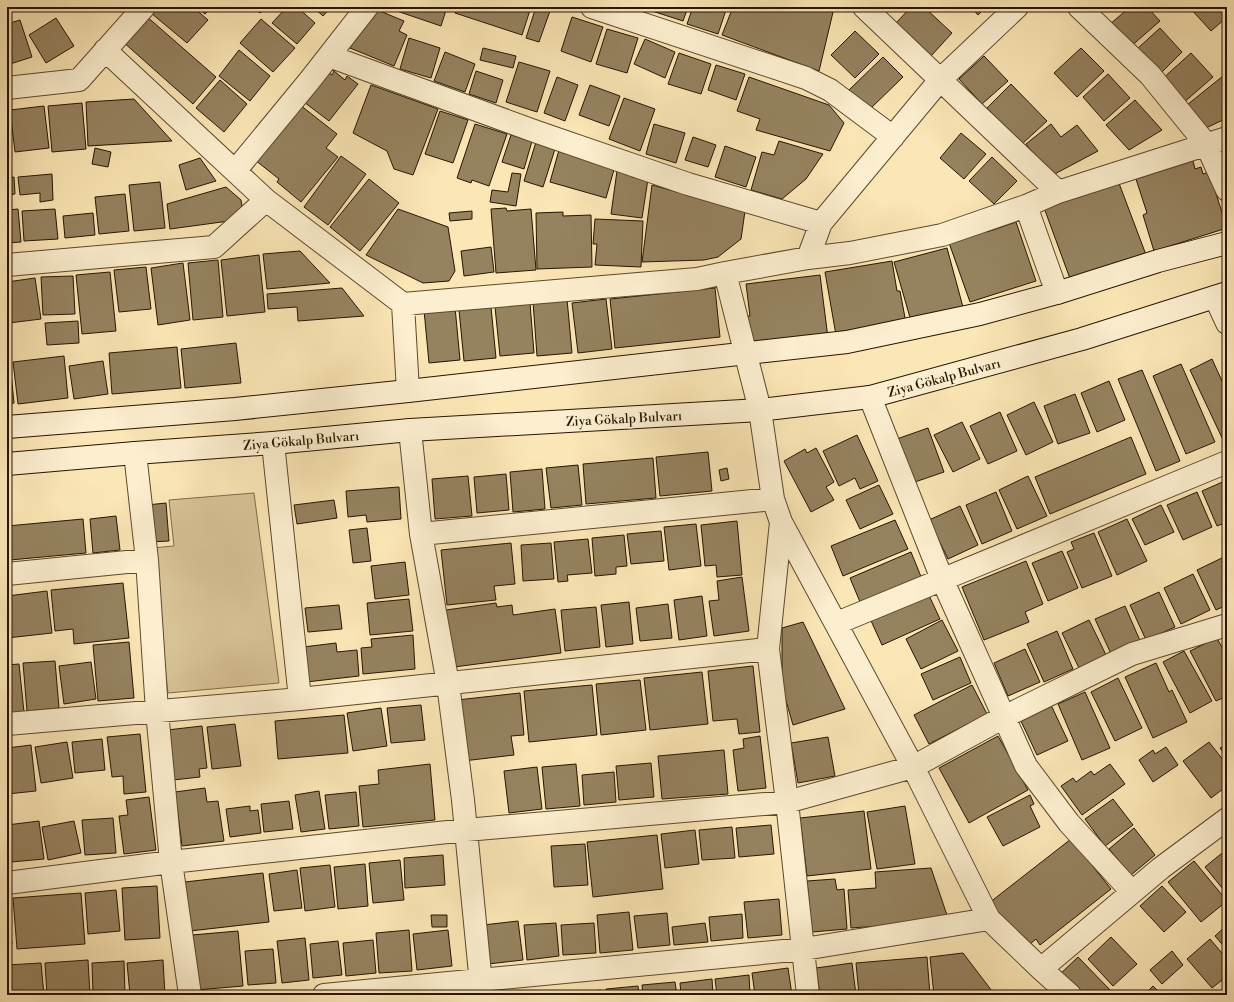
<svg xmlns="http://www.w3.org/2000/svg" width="1234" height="1002" font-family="'Libre Bodoni',serif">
<rect width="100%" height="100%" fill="#fbe6b5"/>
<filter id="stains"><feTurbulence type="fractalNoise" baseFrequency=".005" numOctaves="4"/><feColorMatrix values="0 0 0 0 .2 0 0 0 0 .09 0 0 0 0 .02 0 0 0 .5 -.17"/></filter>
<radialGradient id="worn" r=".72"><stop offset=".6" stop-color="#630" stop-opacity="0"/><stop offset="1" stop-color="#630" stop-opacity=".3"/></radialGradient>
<!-- green -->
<path fill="#d7c296" stroke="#7e6c4c" d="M254,493l25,190 -111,10 -17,-145 23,-2 -5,-46z"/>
<!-- building -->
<path fill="#95825f" stroke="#261501" d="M156,7h37l15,13 -21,23 -36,-30z
M197,7h14l-6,7z
M253,7h13l-6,6z
M287,7h10l18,16 -18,21 -25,-21z
M313,7h18l-8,9z
M385,7h62l-6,19z
M457,7h74l-9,28 -67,-22z
M536,7l14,4 -11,31 -13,-4z
M654,7h34l-5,14 -31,-10z
M693,7h34l-9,27 -31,-10z
M733,7h24l12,4 1,-4h62l2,1 -15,63 -97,-36z
M911,7h13l28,26 -21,23 -35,-33z
M971,7h15l-8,8z
M1130,7h17l13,14 -31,27 -20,-23z
M1189,7h38v10l-16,14z
M375,9l29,12 -5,10 8,4 -13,31 -44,-18z
M145,15l71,62 -23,27 -71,-63z
M572,17l31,10 -12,35 -30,-11z
M56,18l18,28 -28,17 -17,-28z
M261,19l34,29 -22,24 -33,-29z
M20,20l12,37 -25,8v-41z
M1160,28l22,24 -22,22 -24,-24z
M607,29l31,9 -11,35 -31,-9z
M855,31l24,23 -24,24 -24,-23z
M409,38l31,10 -9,30 -31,-9z
M645,39l30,13 -10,26 -31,-14z
M483,48l33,8 -3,12 -33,-8z
M1081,48l23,23 -27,26 -23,-24z
M239,50l31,26 -20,25 -31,-25z
M445,52l30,12 -10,28 -31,-11z
M679,53l32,11 -10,30 -33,-10z
M1191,53l22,24 -31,27 -21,-24z
M984,56l24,25 -26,23 -23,-25z
M883,57l20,20 -34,33 -20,-20z
M519,62l31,9 -13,41 -31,-10z
M716,65l29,9 -9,26 -28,-10z
M324,69l8,6 2,-4 11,9 2,-4 11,8 -29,37 -29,-22z
M476,71l27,9 -7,23 -27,-9z
M1108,74l22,24 -26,23 -21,-24z
M1223,76l4,5v37l-21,10 -19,-23z
M557,77l21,8 -13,36 -21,-8z
M749,77l80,28 15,18 -14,28 -74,-21 4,-11 -23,-8z
M220,80l27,24 -23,28 -28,-24z
M1011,84l36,37 -25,23 -35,-36z
M371,85l67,24 -25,66 -19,-6 -7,-18 -34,-18z
M590,85l30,11 -11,30 -30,-11z
M624,98l31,11 -15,42 -31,-12z
M134,99l38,42 -84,5 -2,-44z
M1135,100l27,30 -33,20 -23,-25z
M295,101l42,33 -11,14 12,9 -37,45 -24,-20 2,-3 -29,-23z
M82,103l4,46 -34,3 -4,-46z
M44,106l5,42 -34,4 -5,-42z
M440,111l28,9 -15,43 -28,-9z
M475,124l32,10 -18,52 -17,-6 -1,3 -14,-5z
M654,124l31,9 -9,30 -30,-9z
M1051,124l10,13 16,-12 21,26 -47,25 -25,-32z
M961,133l25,21 -22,25 -24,-21z
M511,135l21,6 -8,28 -22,-7z
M693,137l23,8 -8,22 -23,-7z
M779,141l44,13 -17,25 -24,20 -31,-9 11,-38 12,3z
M536,142l19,7 -12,38 -19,-6z
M725,146l31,11 -10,30 -31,-10z
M95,148l16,4 -3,15 -16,-3z
M559,150l56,16 -9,32 -56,-16z
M341,156l25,18 -38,51 -24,-18z
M992,157l25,24 -23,23 -25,-23z
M200,158l16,23 -30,9 -7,-25z
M1193,161l2,8 6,-2 2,7 6,-2 18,56 -73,23 -11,-36 4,-2 -11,-34z
M617,171l15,2v4l16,2 -6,39 -31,-4z
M512,173l9,1 -5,32 -26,-4 2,-12 16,2z
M52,174l1,26 -13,2v-9l-20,2 -2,-18z
M14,177l1,17 -8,1v-17z
M1117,178l31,82 -76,24 -29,-79z
M369,179l30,24 -39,48 -30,-24z
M160,182l5,46 -31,3 -5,-46z
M652,185l93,26 -4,28 -23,18 -14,3 -62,2z
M226,187l15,13 3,19 -74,10 -3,-25z
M125,194l4,37 -30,3 -4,-37z
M506,208l1,3 24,-2 5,61 -40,3 -5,-64z
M18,209l3,33 -14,1v-33z
M55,209l3,30 -34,2 -2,-30z
M398,209l50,18 7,44 -6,10 -26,2 -57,-28z
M472,211v8l-22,2 -1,-8z
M563,212v4l28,-1 1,52 -55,2 -1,-56z
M93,213l2,22 -30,3 -2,-22z
M595,219l48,2 -2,46 -46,-2 2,-21h-4z
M1016,222l20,59 -66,21 -22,-62 37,-13 2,5z
M491,247l3,25 -30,4 -3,-25z
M947,248l16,59 -52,14 -17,-59z
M300,251l30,32 -63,6 -4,-35z
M259,255l6,57 -38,4 -6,-56z
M218,260l5,57 -30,3 -5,-57z
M892,261l5,30h3l6,32 -70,12 -11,-63z
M183,263l7,57 -32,5 -7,-57z
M146,267l5,42 -32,3 -5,-42z
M110,272l6,59 -34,3 -6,-59z
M820,275l8,63 -78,9 -3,-31h3l-4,-32z
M73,276l2,38 -32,1 -2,-38z
M35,278l6,41 -32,4 -2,-12v-29z
M342,288l22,28 -66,5 -1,-14 -29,2 -1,-15z
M715,288l5,49 -105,11 -5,-49z
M567,299l5,54 -35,3 -4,-54z
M606,299l6,50 -34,4 -6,-50z
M530,303l4,50 -34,3 -5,-49z
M455,307l5,53 -31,3 -5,-53z
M491,307l5,51 -32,3 -5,-51z
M78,321l1,22 -32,2 -2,-22z
M236,343l5,40 -56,5 -4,-39z
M177,347l4,41 -69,6 -3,-41z
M64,356l4,42 -50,6 -5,-42z
M1212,359l15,33v49l-3,1 -34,-72z
M103,361l5,33 -34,5 -5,-33z
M7,363h3l4,40 -7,1z
M1181,364l34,78 -29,12 -33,-78z
M1142,370l38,91 -24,10 -38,-92z
M1109,381l16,39 -28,12 -16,-39z
M1075,394l15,39 -32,11 -14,-38z
M1034,402l19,40 -27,13 -19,-40z
M1000,412l17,39 -29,13 -18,-38z
M962,422l18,37 -27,13 -19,-37z
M928,428l16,44 -35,12 -15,-44z
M857,435l21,46 -18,8 -5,-11 -16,8 -16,-35z
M1131,437l15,37 -96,40 -15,-37z
M816,448l18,34 -8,5 8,13 -23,12 -27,-51 21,-12 2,4z
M708,452l4,39 -52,5 -4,-39z
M653,458l3,40 -70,6 -3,-40z
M578,465l4,40 -31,3 -5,-40z
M727,468l2,11 -8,2 -2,-11z
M542,469l3,40 -32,3 -3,-40z
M506,474l3,36 -32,3 -3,-36z
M468,476l4,40 -37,3 -3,-40z
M1028,476l19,40 -30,13 -18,-39z
M1227,480v42l-10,4 -15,-35z
M879,485l14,29 -33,15 -14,-29z
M399,487l2,32 -34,3 -1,-7 -18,2 -2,-26z
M996,492l16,39 -30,13 -16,-39z
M1197,492l15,35 -29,13 -16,-35z
M334,500l3,18 -40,6 -3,-19z
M166,503l3,38 -19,1 -3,-37z
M1161,505l13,27 -29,13 -13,-26z
M960,506l18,39 -30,14 -19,-39z
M116,516l4,34 -27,3 -3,-34z
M83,519l3,34 -76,7 -3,-34z
M1127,519l20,42 -30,14 -19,-43z
M895,520l13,29 -65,27 -12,-30z
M737,521l5,54 -25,2 -1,-12 -11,1 -4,-41z
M696,524l5,42 -32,4 -5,-43z
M367,528l4,33 -18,2 -4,-33z
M661,531l3,30 -33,3 -4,-30z
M1094,533l18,43 -30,12 -15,-36 7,-3 -3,-7z
M624,535l3,31 -11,1v7l-21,2 -3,-38z
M588,539l4,34 -25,2 1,6 -10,1 -4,-40z
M511,543l4,41 -21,2 2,14 -49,5 -6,-55z
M551,543l3,36 -31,2 -2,-36z
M1062,551l16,37 -30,13 -16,-38z
M911,552l13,32 -61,25 -13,-31z
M1226,556l1,49 -11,5 -19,-40z
M1026,561l17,43 -18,8 4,10 -45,18 -22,-53z
M405,562l4,33 -34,4 -4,-33z
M1193,574l17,36 -29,14 -17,-36z
M742,577l7,54 -35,5 -5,-35 10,-1 -2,-19z
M123,583l6,55 -55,6 -1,-15 -18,2 -4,-41z
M926,589l14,30 -58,26 -14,-31z
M47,591l5,42 -45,5v-42z
M1159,592l16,35 -29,13 -16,-35z
M702,596l5,40 -28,4 -5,-40z
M409,599l4,32 -43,4 -3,-32z
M629,602l4,42 -27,3 -5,-42z
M496,603l1,4 15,-2 1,10 42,-6 6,44 -107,14 -8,-57z
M668,604l4,34 -32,3 -4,-33z
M339,605l3,24 -34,3 -3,-24z
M1125,606l16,37 -29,13 -17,-37z
M596,607l4,40 -35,4 -4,-41z
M942,620l16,31 -37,18 -15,-30z
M1089,620l17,35 -27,13 -17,-35z
M803,622l42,87 -52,16 -11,-38v-59z
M1057,631l16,38 -29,13 -17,-38z
M413,635l2,34 -52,5 -2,-26 11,-1 -1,-8z
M1217,638l10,19v39l-11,5 -26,-50z
M129,642l5,56 -36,3 -5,-56z
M336,643l1,9 20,-2 2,26 -53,6 -3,-35z
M1025,649l15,33 -32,14 -14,-33z
M1184,651l28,50 -22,12 -27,-51z
M960,657l11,26 -38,17 -12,-26z
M55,661l4,47 -32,3 -4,-48z
M91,662l5,37 -32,5 -5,-38z
M1156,663l13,29 3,-2 15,32 -34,16 -28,-61z
M19,664l5,48 -17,1v-48z
M753,666l7,66 -21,2 -2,-15 -24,2 -5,-50z
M702,672l6,52 -58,6 -6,-52z
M1118,678l24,50 -27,13 -24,-49z
M640,680l6,50 -45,5 -5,-51z
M592,685l5,50 -68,7 -5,-51z
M972,685l15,29 -58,30 -15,-29z
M1085,692l25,56 -28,12 -24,-56z
M520,693l4,42 -13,1 3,19 -51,6 -6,-61z
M421,705l4,35 -34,3 -4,-35z
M1051,705l17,36 -31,14 -17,-36z
M381,708l6,38 -34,5 -6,-38z
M344,715l4,38 -70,6 -3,-38z
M235,724l6,42 -29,3 -5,-42z
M202,726l5,42 -8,1 1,8 -27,3 -6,-50z
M140,734l6,58 -22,2 -1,-18 -11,1 -5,-40z
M760,736l6,52 -28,3 -5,-41 11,-2 -1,-9z
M998,736l30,54 -59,33 -30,-55z
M828,737l7,39 -37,7 -7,-40z
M102,739l3,31 -30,3 -3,-31z
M67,742l6,36 -32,5 -6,-36z
M1209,742l18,23v21l-16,12 -28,-37z
M1227,744v14l-7,-10z
M31,745l5,46 -29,3v-46z
M1166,747l12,18 -25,17 -14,-22 14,-10 2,4z
M724,750l4,44 -66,5 -4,-43z
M651,763l3,34 -35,3 -3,-34z
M430,764l5,56 -72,7 -4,-41 20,-2 -1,-14z
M576,764l4,42 -34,3 -4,-42z
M1110,764l15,20 -43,31 -21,-29 12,-8 3,4 15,-11 3,4z
M537,767l5,42 -33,4 -5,-42z
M614,772l2,30 -32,3 -2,-30z
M205,788l2,14 11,-1 6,40 -42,5 -7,-54z
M319,791l6,38 -24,3 -6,-37z
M356,792l3,34 -30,3 -4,-34z
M1030,795l4,9 -4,2 10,21 -37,19 -16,-29z
M149,797l7,53 -32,4 -5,-38 9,-1 -2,-15z
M1113,799l20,26 -28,21 -20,-27z
M289,801l4,28 -29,3 -3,-28z
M250,806v5l8,-1 3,23 -31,4 -4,-28z
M905,806l10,58 -38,5 -10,-57z
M864,811l7,58 -64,7 -7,-58z
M113,818l3,35 -31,2 -3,-35z
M39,821l5,38 -33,3 -4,-37z
M74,821l7,32 -33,7 -6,-33z
M771,825l3,29 -35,3 -3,-29z
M732,827l3,31 -33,2 -3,-30z
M1134,828l21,27 -24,20 -22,-26z
M695,830l4,34 -34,4 -4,-34z
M657,835l6,54 -70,8 -6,-55z
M1071,839l40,50 -71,56 -4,-6 -6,5 -5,-6 -6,4 -30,-39z
M585,844l3,41 -34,2 -3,-41z
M1227,849v45l-22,-27z
M443,855l2,30 -40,3 -1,-30z
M400,860l4,40 -31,3 -4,-40z
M1194,861l33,40 -26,21 -33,-40z
M365,864l3,42 -30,3 -4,-42z
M330,865l5,42 -30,4 -5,-43z
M931,868l18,53 -98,7 -3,-38 28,-2 -1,-16z
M297,870l5,38 -28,3 -5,-37z
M263,873l6,49 -79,9 -5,-49z
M835,879l2,11 7,-1 3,40 -35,3 -5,-51z
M157,886l3,52 -35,2 -3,-52z
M1162,886l24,26 -22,20 -24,-26z
M116,890l4,41 -32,3 -3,-41z
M81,893l4,51 -68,5 -4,-51z
M779,899l3,36 -34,3 -4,-36z
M7,902l5,42 -5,1z
M629,912l4,38 -33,3 -3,-38z
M667,913l3,32 -32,3 -4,-32z
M742,914l1,24 -32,3 -2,-24z
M431,915h16v12h-15z
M518,921l5,39 -35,4 -5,-39z
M556,923l3,33 -32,4 -3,-35z
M594,923l2,30 -33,2 -2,-30z
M705,923l3,19 -34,3 -2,-18z
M1227,925v25l-12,-14z
M409,930l3,41 -33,2 -3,-40z
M448,930l4,36 -35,4 -4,-36z
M238,931l5,55 -47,4 -4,-55z
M1111,937l26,27 -24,22 -25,-27z
M305,938l4,42 -27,3 -5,-42z
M1210,939l17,20v17l-15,12 -25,-29z
M373,940l3,33 -30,3 -3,-33z
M338,941l4,34 -29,3 -3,-34z
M273,949l3,34 -28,2 -3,-34z
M1172,951l11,14 -21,19 -12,-14z
M963,953l32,42h-61l-4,-38z
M927,957l3,38h-71l-3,-32z
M1078,957l35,36 -2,2h-39l-16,-17z
M88,960l2,35h-43l-2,-32z
M163,960l2,35h-35l-3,-32z
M124,961l1,34h-32l-1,-32z
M41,963l3,32h-37v-30z
M852,963l4,32h-36l-4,-27z
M788,968l4,27h-37l-3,-22z
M749,975l1,20h-33l-2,-16z
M712,979l1,16h-32l-1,-12z
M675,982l2,13h-34l-1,-10z
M638,986l1,9h-33v-6z
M1153,986l9,9h-18z
M601,990l1,5h-34v-2z"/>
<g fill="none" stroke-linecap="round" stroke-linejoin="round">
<defs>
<path id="street" d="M592,7l214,71 24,12 63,47
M864,7l194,185
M1017,7l-77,73 -119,143 -13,35 42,-5 92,-18 84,-29 32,-14 169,-54
M1079,7l71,68 56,69 21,46
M105,50l161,150 137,104 5,87
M329,56l208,76 151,52 133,39
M7,88l72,-8 65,-73
M235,171l75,-91 57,-73
M1026,206l31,87
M7,265l207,-18 52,-47
M725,273l35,137 13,89 8,23 132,245 76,152 52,50
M1215,297l12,26
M403,304l294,-25 28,-6 83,-15
M870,397l72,182 84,187 43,57 63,69
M410,430l11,104 27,150 15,116 19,194
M273,443l27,256 468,-50
M135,453l12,107 10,151 14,151 19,133
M781,522l-13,127 19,153 21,193
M421,534l352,-35
M7,574l140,-14
M837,623l390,-161
M7,724l293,-25
M7,883l164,-21 295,-32 321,-28 126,-35 91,-50 128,-63 95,-29
M324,995l480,-46 185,-30
M1070,995l-29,-26 120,-101 66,-49"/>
<path id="secondary" d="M7,427l228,-18 173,-18 439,-49 133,-28 77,-21 101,-32 69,-18
M7,464l128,-11 138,-10 137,-13 350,-20 110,-13 212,-58 145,-46"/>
</defs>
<!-- street casing -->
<use href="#street" stroke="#5b492e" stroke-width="24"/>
<!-- secondary casing -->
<use href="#secondary" stroke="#261501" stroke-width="24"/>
<!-- street -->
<use href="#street" stroke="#fcefcf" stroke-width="22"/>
<!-- secondary -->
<use href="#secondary" stroke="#fcefcf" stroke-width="22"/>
</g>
<g text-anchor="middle" stroke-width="3.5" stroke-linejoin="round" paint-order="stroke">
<!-- street labels -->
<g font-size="13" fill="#261501" stroke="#fcefcf">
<text transform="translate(944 377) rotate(-15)" y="5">Ziya Gökalp Bulvarı</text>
<text transform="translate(624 418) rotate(-3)" y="5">Ziya Gökalp Bulvarı</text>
<text transform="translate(301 440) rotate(-5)" y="5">Ziya Gökalp Bulvarı</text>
</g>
</g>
<!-- margin -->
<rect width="1234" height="1002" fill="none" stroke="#fbe6b5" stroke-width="24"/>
<rect x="8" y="8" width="1218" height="986" fill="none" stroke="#261501" stroke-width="2"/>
<rect x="12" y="12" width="1210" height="978" fill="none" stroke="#261501"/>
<rect width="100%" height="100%" filter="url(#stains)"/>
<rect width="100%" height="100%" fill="url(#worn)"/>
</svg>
